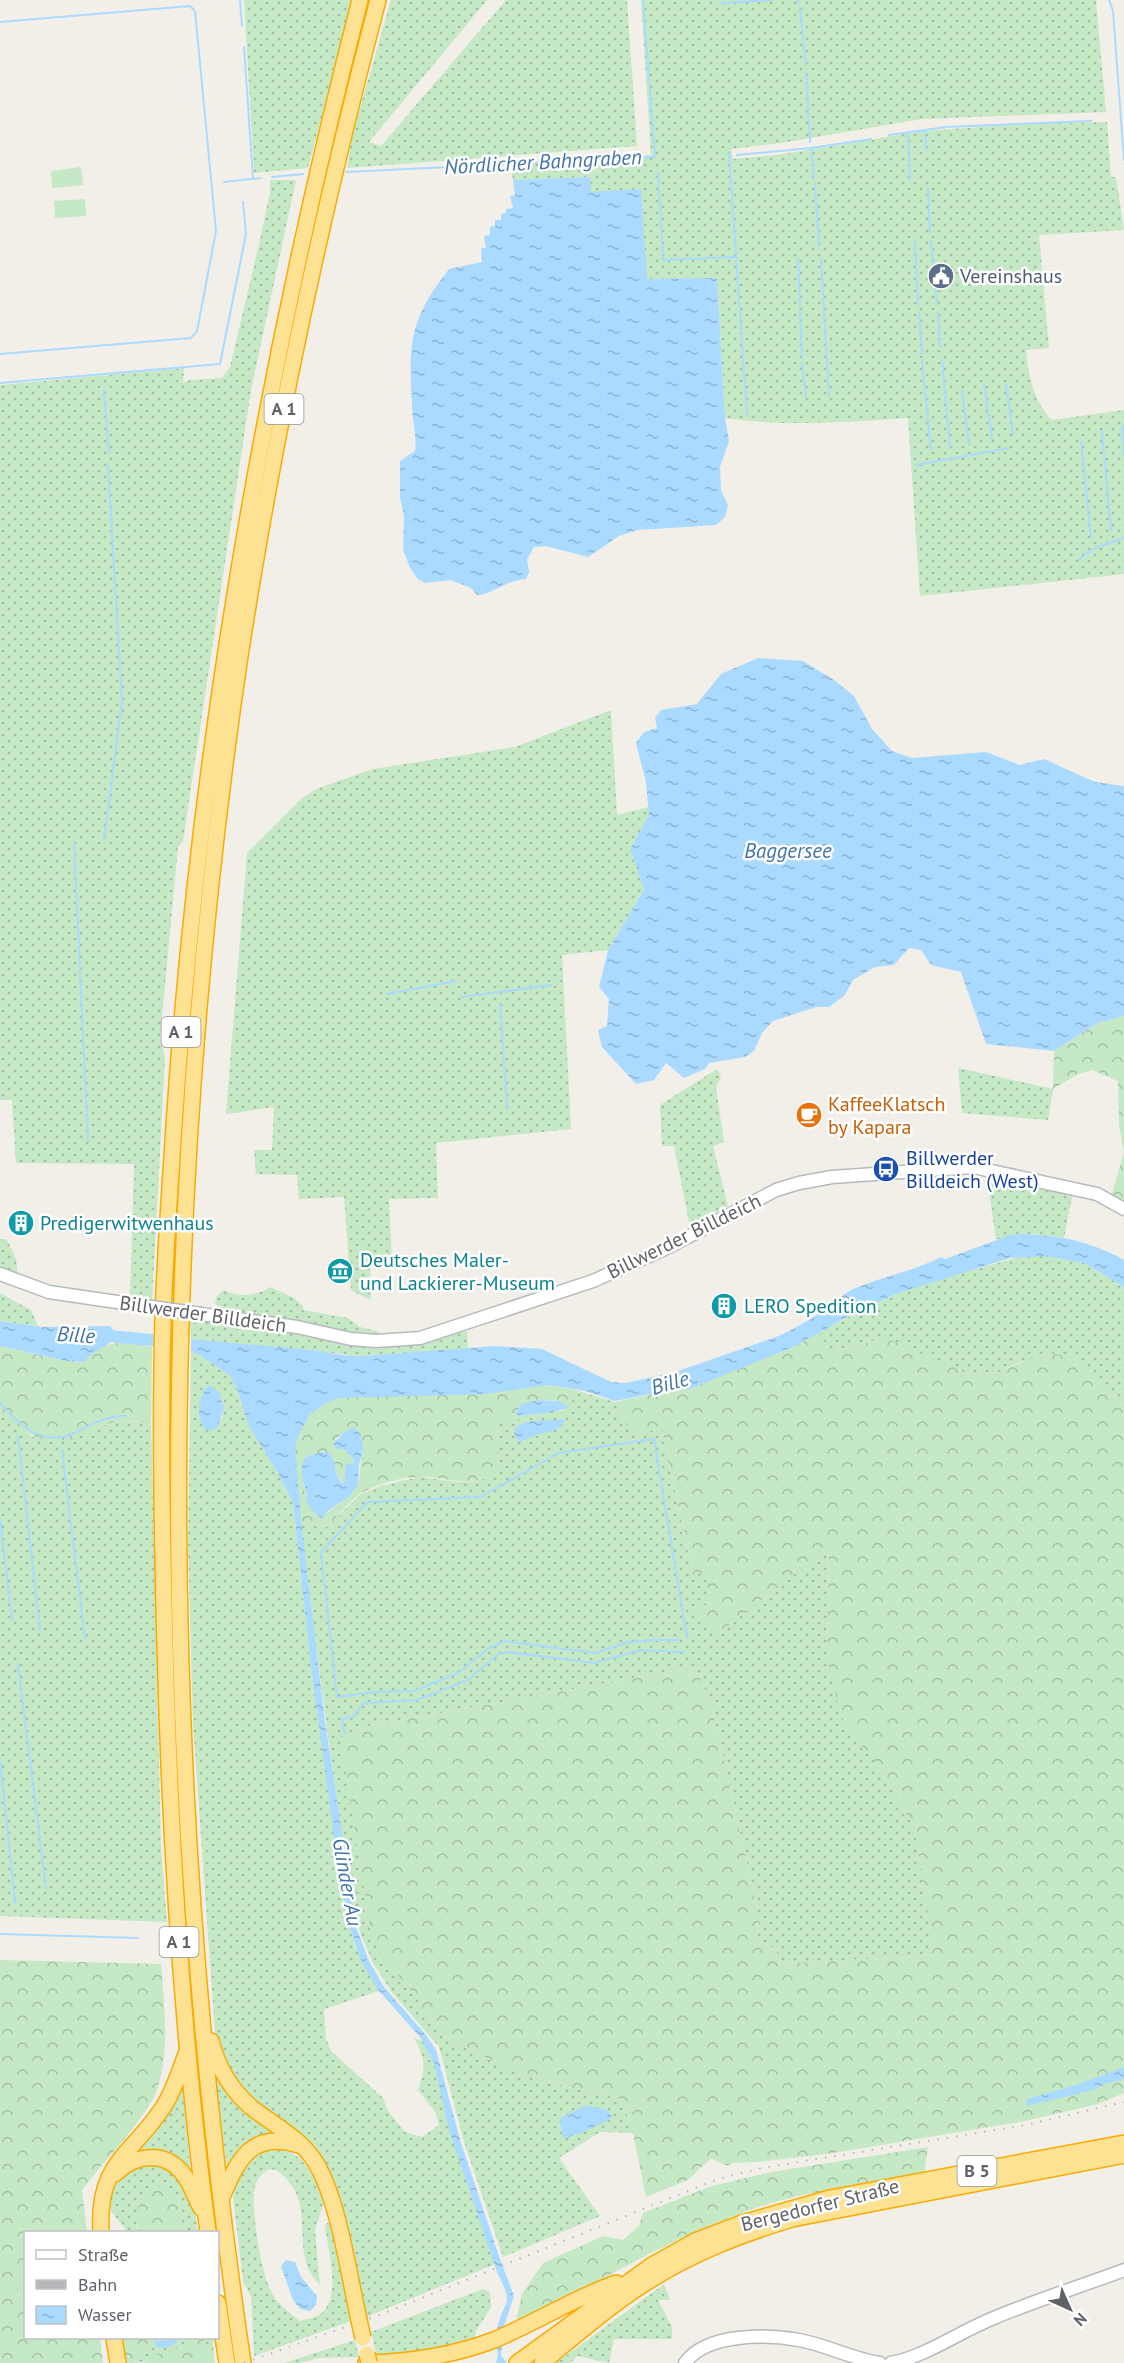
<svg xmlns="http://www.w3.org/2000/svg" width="1124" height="2363" font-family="'PT Sans',sans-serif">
<defs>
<pattern id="grass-dots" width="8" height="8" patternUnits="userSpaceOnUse" patternTransform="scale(1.5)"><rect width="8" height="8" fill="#c5e8c5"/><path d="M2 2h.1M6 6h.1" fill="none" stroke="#a3c0a4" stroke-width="1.8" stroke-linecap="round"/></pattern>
<pattern id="forest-crowns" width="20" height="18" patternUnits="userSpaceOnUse" patternTransform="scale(1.5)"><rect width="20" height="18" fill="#c5e8c5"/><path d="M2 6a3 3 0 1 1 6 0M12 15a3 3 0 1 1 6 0" fill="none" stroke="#a3c0a4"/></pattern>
<pattern id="water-ripples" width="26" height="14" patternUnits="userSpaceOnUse" patternTransform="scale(1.5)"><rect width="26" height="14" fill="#aadaff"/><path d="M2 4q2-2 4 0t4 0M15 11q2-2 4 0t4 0" fill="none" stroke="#8eb4d2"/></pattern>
</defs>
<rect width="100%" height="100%" fill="#f1efe8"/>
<!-- grass -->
<path fill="url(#grass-dots)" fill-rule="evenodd" d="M244,0h109l-45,168 -54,5z
M391,0h96l-118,142 12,4 125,-146h121l10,146 -290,22 5,-32z
M641,0h455l10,112 -184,7 -141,24 -50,6 2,10 44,-4 146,-24 102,-7 82,-2 4,55h5l8,53 -85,5 10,113 -23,2c2,25 8,53 26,70l72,-10v164l-204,22 -12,-178c-61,4 -123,9 -183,0l-8,-140 -70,1 -57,-87 -1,-15 -76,3 -2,-14 140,-11z
M270,180h26l-45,210 -68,451 -5,6 -18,191 5,20 -13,244 -22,-4 4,-134 -118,-1 -4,-63h-12v-715l184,-17 -1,15 7,-3 32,-2 8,-11 30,-127 10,-48z
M611,710l6,105 32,-8v8l-19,34 14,41 -36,60 -46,5 9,174 -135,14 2,55 -49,1 3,65 -22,1 1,35 -20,-10 -7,-93 -45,2 -2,-24 -41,-1 -2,-24h18l2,-43 -48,7 21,-261 54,-54 15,-10 57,-20 142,-22z
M958,1068l95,21 -5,31 -86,-7z
M717,1069l4,8 -5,10 8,55 -11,4 15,60 -38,21 -16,-81h-12l-2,-41z
M987,1177l55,10 30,10 -8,41c-22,-4 -46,-6 -68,2z
M0,1239l7,1 9,19 2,17 -18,-7z
M1023,1256h21l40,7 40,24v124l-15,-24 -87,-26 -25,12 -26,2 -94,-35 -46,13 -13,-21 78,-38 47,-16z
M270,1287l24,11 9,8v4l45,8 12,9 20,5 -3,4 -28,-3 -126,-25 -8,-4 2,-8 7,-6c15,8 33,6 46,-3z
M0,1293l31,17 7,16 -38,-5z
M190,1319l138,20 26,6 28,2 35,-3 50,-13 1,18 -106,7 -171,-17z
M191,1352l7,2 32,22 8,15 10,34 30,48 15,30 19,172 33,230 10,41 24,45 -55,18 2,30 5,12 52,47 5,13 17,21 17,5 17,-12 -3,-12 -18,-23c8,-24 8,-30 -4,-52l9,3 11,14 9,44 52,165 -129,53 -38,-147 -14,-24 -17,-16 -41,-27 -16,-15 -17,-24 -8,-32 -22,-308 -5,-183zM223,1400l-1,19 -22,1v-19z
M575,1390l40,12 16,32 31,-6 31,147 13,-3 11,62 112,-87 -2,109 56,118 32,54 18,127 -151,9 -7,-15 -19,-10 3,-17 -3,-19 -45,-199 -16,-37 -326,59 -13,7 -15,3 75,261 28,40 68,33 55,17 55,12 11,34 -33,-1 -41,26 41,58 -97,41 -39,-115 -25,-95 -48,-56 -18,-28 -12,-28 -9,-30 -13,-86 -39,-295 27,3 34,-33 19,-8 39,-9 39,5h15l26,-10 -2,-51 71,-8z
M0,1409l32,28 43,1 18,-9 25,-8 33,1 10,425 6,75 -167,-6z
M215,2073c17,29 43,45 71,63l-59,33z
M182,2084l9,91 -64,-18z
M272,2147l15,3 14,9 18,25 5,18 -9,28 5,55c-7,-7 -12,-14 -14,-24 -8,-27 3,-57 -18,-80 -6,-7 -9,-11 -19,-12 -6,4 -12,9 -14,17 -5,20 6,87 16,105 6,13 18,21 29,30 6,-2 14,-3 19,-6 24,-15 9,-65 6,-88l2,-4h4l23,97 -100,36 -3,-59 -8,-16 -10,-84 3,-18 8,-17 14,-12z
M144,2161l32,11 19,38 3,22h-11l-8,-31 -10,-12 -33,35 3,8h-11c-6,-8 -17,-18 -19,-28 -5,-21 21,-34 35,-43z
M664,2284l6,16h-12l14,27v12h-58l-5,24 -31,-7 -8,7h-14z
M483,2289l7,3 1,15 -15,24 -1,6 -31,11 -67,9 -6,-25z
M148,2338h9l1,3 -3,1h23l-2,-4 4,2 4,-2 1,8c-16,5 -37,17 -53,17v-5l16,-8z
M203,2338h10l1,21 -3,1z
M355,2340l4,17 -41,1 -19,5h-15z"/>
<!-- forest -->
<path fill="url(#forest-crowns)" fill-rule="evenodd" d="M1124,1016v187l-12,-9 12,-42 -5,-27 -1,-44 -26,-11 -14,4 -25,15 1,-38 44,-28z
M818,1332l13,21 46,-13h13l81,35 26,-2 48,-21 34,7 30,28 15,24v682l-26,11 -73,17 -192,32 -76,9 -24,1 -6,3 -16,-8 -23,22 -42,17 -13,-64 -11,-34 -55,-12 -55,-17 -68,-33 -28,-40 -35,-42 -10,-21 -31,-198 16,-3 13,-7 326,-59 16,37 45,199 3,19 -3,17 19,10 7,15 151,-9 -18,-127 -32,-54 -43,-59 -13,-59 2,-108 -112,86 -23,-18 -1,-8 17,-4 -4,-31 -13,2 -31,-146 -31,5 -16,-32 62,-13h13l103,-42z
M128,1342l24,5 -1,75c-11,1 -26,-3 -37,0 -14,4 -25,11 -38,16 -31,12 -56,-7 -76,-29v-63l65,15 19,1c11,-15 26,-19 44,-20z
M547,1385l28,5 -6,23 -72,9 2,50c-29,17 -46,6 -76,5 -19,-1 -48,7 -63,17 -12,9 -22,22 -33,33l-27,-3 -11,-69 13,-39 31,-23zM539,1400h16l9,10 -45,6 -1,-5zM349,1429l12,6c1,8 0,41 -3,48 -4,12 -28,28 -38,35 -19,-21 -18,-36 -14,-62l19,-5c3,3 6,5 8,9 4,8 1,18 11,23l2,-19h7l1,-3 -8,-11 -6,-1 -5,-10z
M0,1960l161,4c3,41 9,83 -3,123 -9,29 -56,76 -76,103l5,42h-61v106h74l3,25h-103z
M928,2147l-4,28c-57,10 -117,15 -171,34 -84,28 -159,77 -238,116l7,-31 21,-31 60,-27 20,4 16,-14 4,-13 69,-27 60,-14z
M162,2186c20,8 20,28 25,46h-48c-7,-18 2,-43 23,-46z
M120,2338h28v12l-15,8 -1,5h-9z
M184,2338h19l8,21h3l1,4h-73l16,-8 27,-9z"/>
<!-- pitch -->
<path fill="#c5e8c5" d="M81,167l2,18 -31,3 -1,-17z
M85,199l1,17 -31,2 -1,-17z
M25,2281h1l-1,35 -2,-11h-3l-3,-22z"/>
<!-- water -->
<path fill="url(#water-ripples)" d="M590,177l1,15 50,-3 6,90 70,-1 8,140 4,23 -9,26 1,24 7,14 -3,12 -9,8 -78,5 -19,6 -31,21 -42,-11 -12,1 -7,12 2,13 -3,7c-21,1 -33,16 -49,16l-6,-7 -20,-8 -26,3 -7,-4 -8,-11 -7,-19 1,-33 -4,-18v-37l15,-10c2,-17 -3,-30 -3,-47 -4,-62 -2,-85 37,-135l33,-7 -1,-14h5l-2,-12 6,-1v-8l5,-1v-6h6v-6l5,-1v-4l7,-1 -3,-12 5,-1 -2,-15z
M758,658l45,3 31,19 20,16 18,33 20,22 20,7 74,-6 34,13 24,-6 51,23 29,4v230l-26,7 -44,28 -68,-7 -25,-72 -30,-7 -10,-15 -12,-2 -15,17 -19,2 -22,13 -9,16 -15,11h-13l-43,14 -11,12 -8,18 -9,6 -36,6 -4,6 -21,9 -18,-15 -12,17 -18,4 -34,-37 -4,-17 9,-4 2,-27 -10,-12 9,-37 36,-60 -14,-41 19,-34 -3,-33 -10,-39 8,-11 13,-4 -2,-10 6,-8 36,-6 24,-30z
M1020,1234c40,1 69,7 104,26v27l-40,-24 -40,-7 -34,2 -114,36 -45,21 -58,32 -103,42h-13l-62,12 -30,-10 -37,-6 -63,9 -145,4 -12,4 -18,12 -11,20 -4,12 6,75 24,200 31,206 13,34 15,26 42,48 10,15 25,93 39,116 14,37 -10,30 -3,29 6,8h-11c4,-10 -1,-22 1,-33 6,-32 19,-21 0,-58l-48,-142 -15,-67 -14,-26 -41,-46 -17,-28 -13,-37 -10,-53 -27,-198 -19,-172 -15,-30 -30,-48 -10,-34 -8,-15 -32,-22 -7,-2v-13l120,11 32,5 19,1 133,-10 47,3 69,33 15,1 52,-12 98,-34c18,-8 36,-18 52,-30 10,-7 18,-16 30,-20 28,-11 56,-16 83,-30l4,2 63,-23z
M0,1321l43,6 67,-1 4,5 -1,9c-10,9 -20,11 -29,22l-18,-1 -66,-15z
M209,1385l10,7 5,16 -6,18 -4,4h-8c-10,-12 -9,-34 3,-45z
M539,1400l19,1 11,5c-9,7 -37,8 -51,10l-2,-4 5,-8z
M561,1419l4,1c-6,12 -14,11 -26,14 -6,2 -13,5 -19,8l-5,-5 -1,-7c12,-14 32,-7 47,-11z
M354,1427l7,8 2,14 -4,16 -1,20 -8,11 -22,15 -6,8c-5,-4 -13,-11 -15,-18 -1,-3 0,-6 -1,-9 -3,-12 -11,-36 9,-38 4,-1 9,-4 13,-1 11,6 3,25 16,30l2,-19h7l1,-3 -8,-11 -9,-1 -4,-5 11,-12z
M1124,2067v12l-19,5 -11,6 -68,16 1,-7 49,-14z
M585,2106l20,3 7,7 -3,4c-11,5 -35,17 -46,18l-3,-20z
M286,2260l9,2 6,15 16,19 -1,9 -6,6 -10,-2 -7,-9 -12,-34z
M173,2338h3l2,3c-5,6 -17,9 -23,5v-5z"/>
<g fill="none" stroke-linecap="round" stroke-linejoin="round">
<!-- stream -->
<path stroke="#aadaff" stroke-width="2" d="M240,0l2,26
M798,0l1,2
M1109,0l4,11 11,149
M721,3l51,-3
M800,8l6,57
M0,22l190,-16 5,5 21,220 -19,100 -6,7 -191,16
M244,47l9,131
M806,72l4,70
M925,130l1,20
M908,133l2,47
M889,135l57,-8 145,-6
M811,148l3,30
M729,153l18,262
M737,155l74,-7 60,-9
M346,172l309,-15 -12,-157
M658,173l5,87 72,-3
M272,177l31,-3
M224,182l37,-4
M815,184l4,62
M928,188l2,44
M915,241l3,65
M931,241l6,63
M798,259l2,46
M821,260l8,136
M800,310l2,48
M919,313l3,41
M938,313l2,34
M922,360l9,89
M942,360l8,87
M802,363l4,34
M0,383l220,-19 26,-130 -3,-32
M984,384l8,55
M1006,384l7,50
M104,390l5,63
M962,391l7,54
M1122,426l2,30
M1102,431l9,99
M1081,442l10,96
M916,465l93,-17
M1079,560l14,-11 31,-11
M104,840l18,-139 -14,-235
M74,843l14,298
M387,994l69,-13
M462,997l90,-12
M500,1003l7,104
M0,1403c18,21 42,44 72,31 18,-8 33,-19 54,-18
M18,1436l22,194
M62,1450l23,189
M0,1519l12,101
M679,1640h-28l-26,3 -29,10 -91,-12 -16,7 -31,25 -44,18 -38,1 -39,5 -16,-145 47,-50 112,-5 79,-44 95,-14 33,199
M18,1664l28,224
M345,1734l-3,-15 11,-2 11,-14 53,-3 49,-19 33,-27 8,-2 88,11 46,-13 42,2
M0,1760l15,143
M0,1934l138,4"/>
<!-- river -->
<path stroke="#aadaff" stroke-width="12" d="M97,1335l55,5"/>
<defs>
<path id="secondary" d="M0,1274l49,18 95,14
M201,1314l96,13 54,12 25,2 44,-3 173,-57 76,-34 107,-57 23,-7 33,-6 141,-10 124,27 27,15
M685,2363c21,-30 82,-29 114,-23 28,5 53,19 81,23
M891,2363c35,-7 65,-29 98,-43 44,-19 90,-33 135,-50"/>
<path id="highway" d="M211,2041c7,27 19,48 40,66 22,18 47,29 63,53 24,36 35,116 45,160
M115,2174c20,-20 50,-24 69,1 7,9 11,22 17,33
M222,2197c16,-38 30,-67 77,-52
M101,2232c-4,-68 28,-75 61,-123 11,-16 17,-36 24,-55
M208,2232c-26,-194 -38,-390 -43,-586 -3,-109 -5,-219 -2,-328 2,-64 7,-128 11,-192 25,-381 91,-757 186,-1126
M218,2303l9,60
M114,2338l4,25
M243,2363c-84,-565 -87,-1142 -3,-1707 34,-221 81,-440 138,-656
M366,2363c44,-1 86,-7 128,-23 41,-17 80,-42 122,-57
M517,2363l135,-98 43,-24 47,-18 88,-25 294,-55
M542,2363c33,-27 66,-56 102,-79 46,-30 95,-49 148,-65l332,-64"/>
</defs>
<!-- secondary casing -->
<use href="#secondary" stroke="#b6babf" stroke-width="15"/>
<!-- highway casing -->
<use href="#highway" stroke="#f9ab00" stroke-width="18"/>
<!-- secondary -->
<use href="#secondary" stroke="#fff" stroke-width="12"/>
<!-- highway -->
<use href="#highway" stroke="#fde293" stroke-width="15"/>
<!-- rail -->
<path stroke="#b6b7b8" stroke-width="2" stroke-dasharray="1.5 8" stroke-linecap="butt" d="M244,2363l138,-49 336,-135 44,-11 264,-43 98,-23"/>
<defs>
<path id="secondary-bridge" d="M144,1306l57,8"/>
<path id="highway-bridge" d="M359,2320l4,18
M367,2354l2,9"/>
</defs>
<!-- secondary-bridge casing -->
<use href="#secondary-bridge" stroke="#b6babf" stroke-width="15" stroke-linecap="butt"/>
<!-- highway-bridge casing -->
<use href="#highway-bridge" stroke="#f9ab00" stroke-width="18" stroke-linecap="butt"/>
<!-- secondary-bridge -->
<use href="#secondary-bridge" stroke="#fff" stroke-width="12"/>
<!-- highway-bridge -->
<use href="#highway-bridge" stroke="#fde293" stroke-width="15"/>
</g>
<!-- icons -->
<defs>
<symbol id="civic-disc" viewBox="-11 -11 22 22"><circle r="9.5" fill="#5c6f8a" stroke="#fff"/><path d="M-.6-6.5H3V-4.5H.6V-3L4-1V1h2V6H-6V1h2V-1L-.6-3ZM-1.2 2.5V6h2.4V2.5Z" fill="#fff"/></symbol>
<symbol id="cafe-disc" viewBox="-11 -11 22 22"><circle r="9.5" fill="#e8710a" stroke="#fff"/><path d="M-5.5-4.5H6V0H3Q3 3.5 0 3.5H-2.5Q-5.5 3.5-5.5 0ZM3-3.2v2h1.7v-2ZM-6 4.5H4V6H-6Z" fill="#fff"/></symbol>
<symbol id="bus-disc" viewBox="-11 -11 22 22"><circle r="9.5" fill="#1a4fb4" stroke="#fff"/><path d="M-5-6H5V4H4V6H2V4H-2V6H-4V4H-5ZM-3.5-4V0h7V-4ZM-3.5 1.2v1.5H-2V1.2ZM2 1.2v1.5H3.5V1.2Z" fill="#fff"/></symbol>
<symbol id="building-disc" viewBox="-11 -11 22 22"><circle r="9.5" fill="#0f9aa8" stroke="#fff"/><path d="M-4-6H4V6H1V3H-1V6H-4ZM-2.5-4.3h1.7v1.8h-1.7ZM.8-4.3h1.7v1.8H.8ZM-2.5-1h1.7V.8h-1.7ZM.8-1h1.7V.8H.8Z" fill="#fff"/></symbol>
<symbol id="museum-disc" viewBox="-11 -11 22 22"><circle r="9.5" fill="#0f9aa8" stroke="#fff"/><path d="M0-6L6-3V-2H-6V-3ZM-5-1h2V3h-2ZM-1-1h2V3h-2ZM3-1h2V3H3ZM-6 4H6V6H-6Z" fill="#fff"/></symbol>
</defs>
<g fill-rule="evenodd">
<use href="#civic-disc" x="926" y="261" width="30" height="30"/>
<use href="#cafe-disc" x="794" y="1100" width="30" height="30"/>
<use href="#bus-disc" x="871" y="1154" width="30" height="30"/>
<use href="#building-disc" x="6" y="1208" width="30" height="30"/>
<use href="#museum-disc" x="325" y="1256" width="30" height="30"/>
<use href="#building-disc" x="709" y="1291" width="30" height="30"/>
</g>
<g text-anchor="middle" stroke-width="5" stroke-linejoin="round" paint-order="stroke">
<!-- shield labels -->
<g fill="#fff" stroke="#8f9295" stroke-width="1.5">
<rect x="264.5" y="394" width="39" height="30" rx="4.5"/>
<rect x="161.5" y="1017" width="39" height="30" rx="4.5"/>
<rect x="159.5" y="1927" width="39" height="30" rx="4.5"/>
<rect x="957.5" y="2156" width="39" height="30" rx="4.5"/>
</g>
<g font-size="18" font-weight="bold" fill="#5f6368">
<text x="284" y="415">A 1</text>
<text x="181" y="1038">A 1</text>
<text x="179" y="1948">A 1</text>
<text x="977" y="2177">B 5</text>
</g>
<!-- service labels -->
<g font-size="20" fill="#4e5e75" stroke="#fff" text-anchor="start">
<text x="960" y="283">Vereinshaus</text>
</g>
<!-- food labels -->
<g font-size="20" fill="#c56008" stroke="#fff" text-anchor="start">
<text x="828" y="1111">KaffeeKlatsch<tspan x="828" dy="23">by Kapara</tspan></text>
</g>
<!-- transit labels -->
<g font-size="20" fill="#164399" stroke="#fff" text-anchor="start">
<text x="906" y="1165">Billwerder<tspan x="906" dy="23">Billdeich (West)</tspan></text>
</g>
<!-- culture labels -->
<g font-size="20" fill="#0d838f" stroke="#fff" text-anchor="start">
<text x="40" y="1230">Predigerwitwenhaus</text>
<text x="360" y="1267">Deutsches Maler-<tspan x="360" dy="23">und Lackierer-Museum</tspan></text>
<text x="744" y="1313">LERO Spedition</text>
</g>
<!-- street labels -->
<g font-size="20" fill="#5f6368" stroke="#fff">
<text transform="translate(684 1236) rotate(-26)" y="7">Billwerder Billdeich</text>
<text transform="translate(203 1314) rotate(8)" y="7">Billwerder Billdeich</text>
<text transform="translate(820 2205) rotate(-14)" y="7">Bergedorfer Straße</text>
</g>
<!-- water labels -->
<g font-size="21" font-style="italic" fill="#4174aa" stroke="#fff">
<text transform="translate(543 162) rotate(-3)" y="7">Nördlicher Bahngraben</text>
<text x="788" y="858">Baggersee</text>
<text transform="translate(76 1335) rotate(4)" y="7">Bille</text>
<text transform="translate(670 1383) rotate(-16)" y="7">Bille</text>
<text transform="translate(347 1882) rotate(80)" y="7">Glinder Au</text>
</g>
</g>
<!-- legend -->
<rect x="24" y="2231" width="195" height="108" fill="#ffffff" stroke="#bfc1c3" stroke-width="1.5"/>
<rect x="36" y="2250" width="30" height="9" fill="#ffffff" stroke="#bfc1c3" stroke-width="1.5"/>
<text x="78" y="2261" font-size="18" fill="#5f6368">Straße</text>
<rect x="36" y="2280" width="30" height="9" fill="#b6b7b8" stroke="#bfc1c3" stroke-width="1.5"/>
<text x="78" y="2291" font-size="18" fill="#5f6368">Bahn</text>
<rect x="36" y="2306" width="30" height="18" fill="url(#water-ripples)" stroke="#bfc1c3" stroke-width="1.5"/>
<text x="78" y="2321" font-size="18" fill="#5f6368">Wasser</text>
<!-- north arrow -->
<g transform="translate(1070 2309) rotate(135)" stroke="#ffffff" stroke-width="4.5" paint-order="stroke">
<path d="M0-4.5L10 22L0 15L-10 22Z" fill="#5f6368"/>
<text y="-9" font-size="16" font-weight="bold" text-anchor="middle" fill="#5f6368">N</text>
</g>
</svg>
